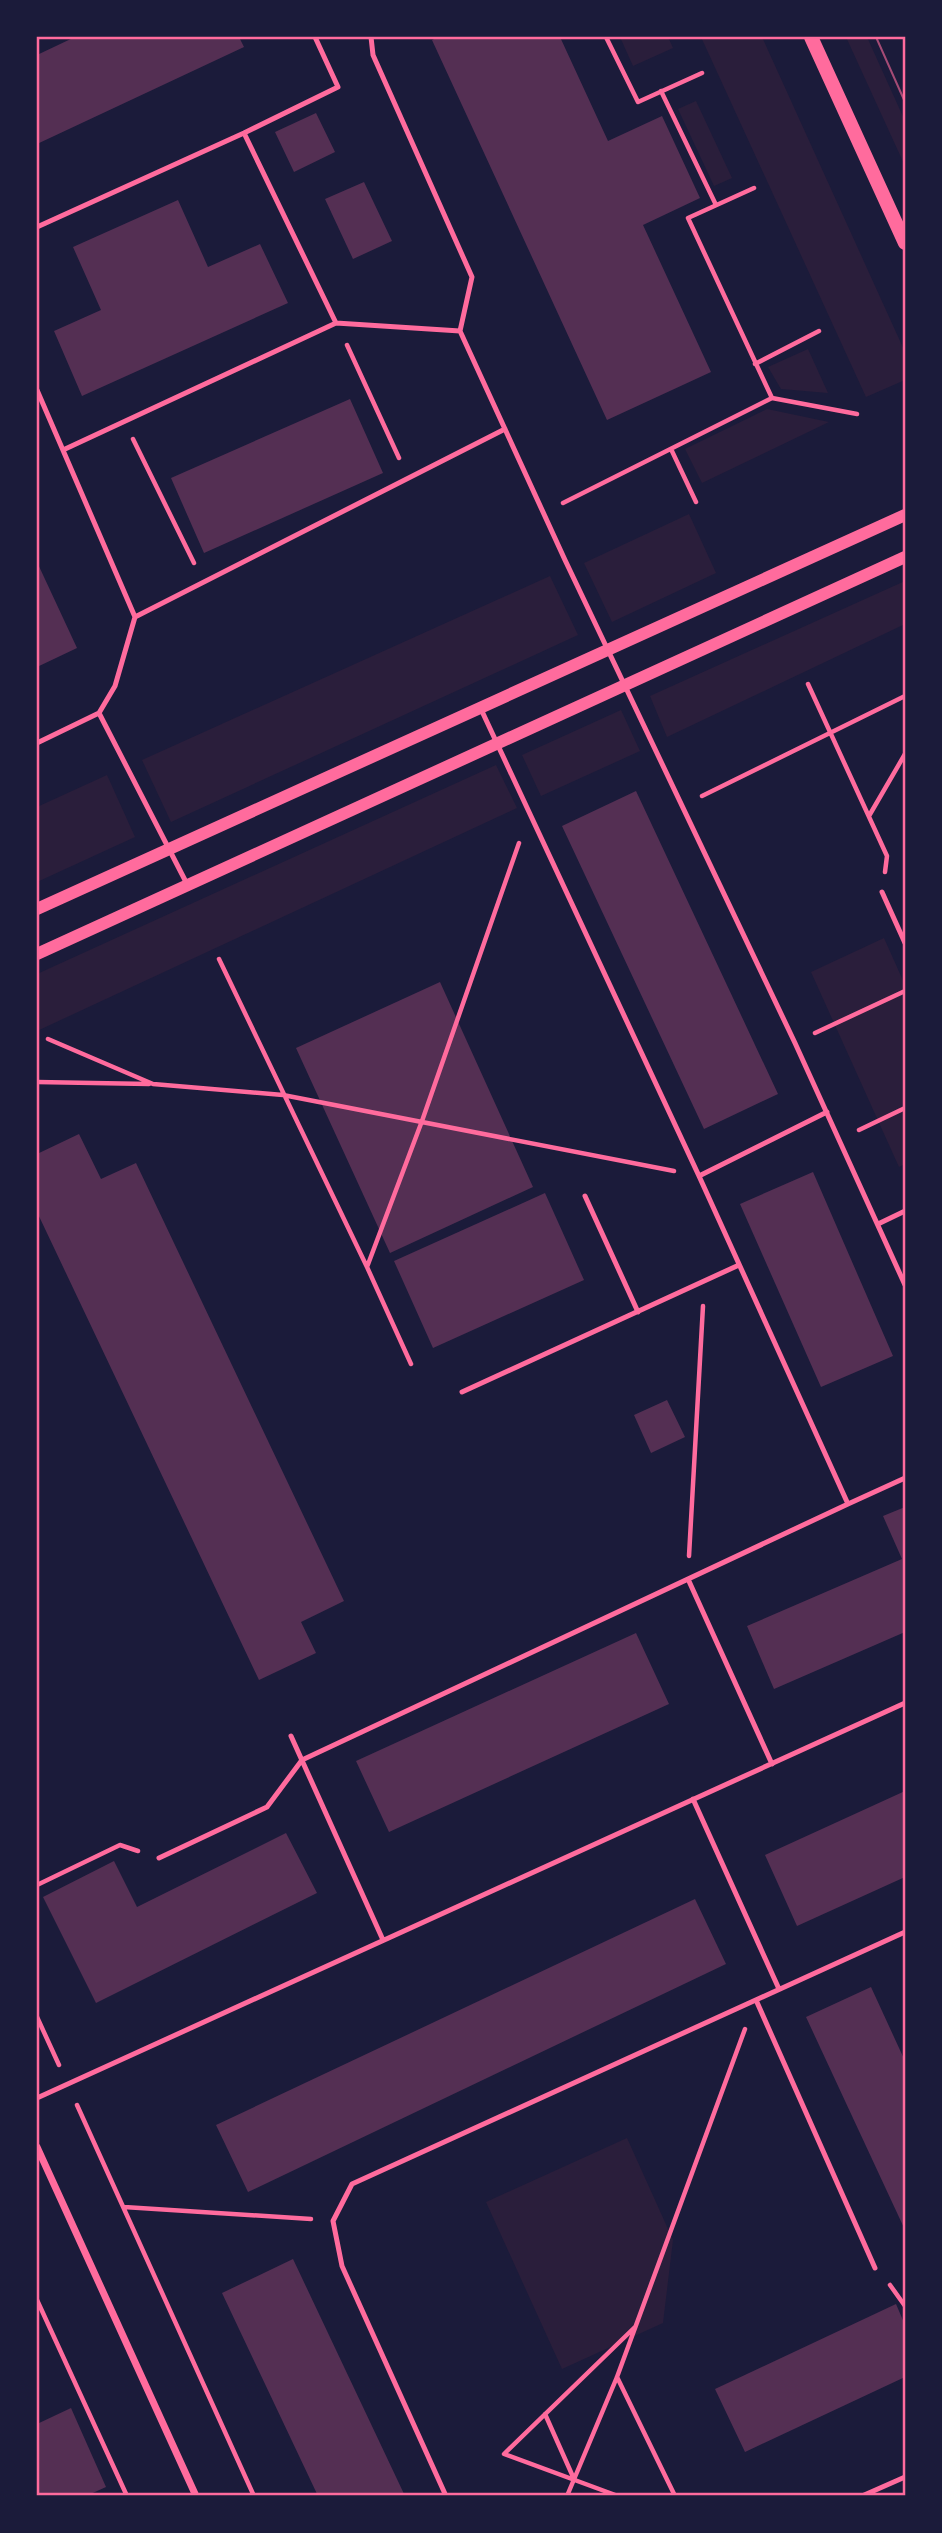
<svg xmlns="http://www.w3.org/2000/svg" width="942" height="2533" font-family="Ubuntu,sans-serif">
<rect width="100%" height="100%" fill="#1b1b3a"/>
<!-- green -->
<path fill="#2a1e3b" d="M620,37h48l5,11 -40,18z
M701,37h61l143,315v28l-39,17z
M846,37h21l38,84v45z
M696,101l36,77 -18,8 -36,-77z
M808,349l20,44 -47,-4 -13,-22z
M767,409l62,13 -127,61 -17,-34z
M689,514l27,59 -104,49 -28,-59z
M550,576l28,59 -407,187 -29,-62z
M905,581v43l-238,113 -17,-41z
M621,710l19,41 -99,45 -19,-41z
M496,765l21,43 -480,223v-57z
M107,775l28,62 -98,45v-75z
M884,938l21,47v179l-6,3 -88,-195z
M627,2138l46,102 -10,83 -101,46 -76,-167z"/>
<!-- building -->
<path fill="#542f53" d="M75,37h164l5,10 -207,97v-89z
M438,37h122l48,104 54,-25 38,82 -57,27 68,147 -104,48 -175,-380z
M316,113l19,39 -41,20 -19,-40z
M364,182l28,59 -39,18 -28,-60z
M178,200l30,67 52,-23 28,59 -206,93 -28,-65 47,-21 -28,-63z
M350,399l33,74 -179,80 -33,-75z
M37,562l40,86 -40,19z
M636,791l142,303 -74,35 -142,-303z
M440,982l93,205 -143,66 -94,-205z
M79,1134l22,45 35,-16 208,438 -43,21 15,31 -57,27 -222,-468v-58z
M813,1172l80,184 -72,31 -81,-183z
M545,1193l39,87 -151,68 -39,-87z
M667,1400l18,37 -34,16 -17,-38z
M905,1507v125l-131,57 -27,-63 155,-67 -19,-43z
M636,1633l33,71 -280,128 -33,-71z
M905,1791v86l-108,49 -32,-71z
M286,1833l31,60 -221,110 -53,-106 71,-36 23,46z
M695,1899l31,65 -478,228 -32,-67z
M871,1987l34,74v169l-99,-213z
M293,2259l69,146 43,91h-87l-96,-203z
M896,2304l9,21v52l-160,75 -30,-63z
M71,2408l35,79 -20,9h-49v-72z"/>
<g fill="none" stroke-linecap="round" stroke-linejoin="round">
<!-- path -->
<path stroke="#ff6b9d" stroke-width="4.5" d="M606,37l32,65 64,-29
M661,91l55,114
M754,188l-66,30 84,180 85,16
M347,345l52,113
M755,364l64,-33
M133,439l61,124
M671,449l25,53
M563,503l209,-105
M808,684l79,172 -2,16
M702,796l203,-100
M869,816l36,-62
M219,959l148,308 44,97
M815,1033l90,-42
M48,1039l105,45 130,11 391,76
M37,1082l112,2
M859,1130l46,-22
M367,1267l55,-146 97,-278
M689,1556l14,-250
M37,1885l83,-40 18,6
M37,2017l22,48
M77,2105l177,391
M124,2207l187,12
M890,2285l15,21
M37,2300l90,196
M617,2377l58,119
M545,2414l29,65
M567,2496l50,-119 128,-348
M618,2496l-114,-42 131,-127"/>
<!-- service -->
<path stroke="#ff6b9d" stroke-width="5" d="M371,37l2,18 99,222 -12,54 105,229 230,483 110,242
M37,227l207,-94 94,-46 -23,-50
M336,323l124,8
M37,390l98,227
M63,450l273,-127 -92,-190
M99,713l88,171
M37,743l62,-30 16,-27 20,-69 370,-188
M882,892l23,51
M699,1176l128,-64
M585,1196l53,116
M878,1224l27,-13
M462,1392l277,-127
M848,1504l57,-26
M688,1579l84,185
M291,1736l92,204
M693,1799l86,190
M159,1858l108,-51 35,-47 546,-256 -149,-328 -219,-469
M756,2000l119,268
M37,2098l868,-395
M446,2496l-104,-230 -9,-45 19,-37 553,-252
M862,2496l43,-19"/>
<!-- minor -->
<path stroke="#ff6b9d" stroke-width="7" d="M37,2147l159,349"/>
<!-- tertiary -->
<path stroke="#ff6b9d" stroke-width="12" d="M37,909l868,-394
M37,954l868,-397"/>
<!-- secondary -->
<path stroke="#ff6b9d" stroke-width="14" d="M811,37l94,206"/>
<!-- tram -->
<path stroke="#a44b75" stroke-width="2" d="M876,37l29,65
M904,37l1,3"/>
</g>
<!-- border -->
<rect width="942" height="2533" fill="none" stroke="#1b1b3a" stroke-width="77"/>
<rect x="38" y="38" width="866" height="2456" fill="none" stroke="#ff6b9d" stroke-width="2.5"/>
</svg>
